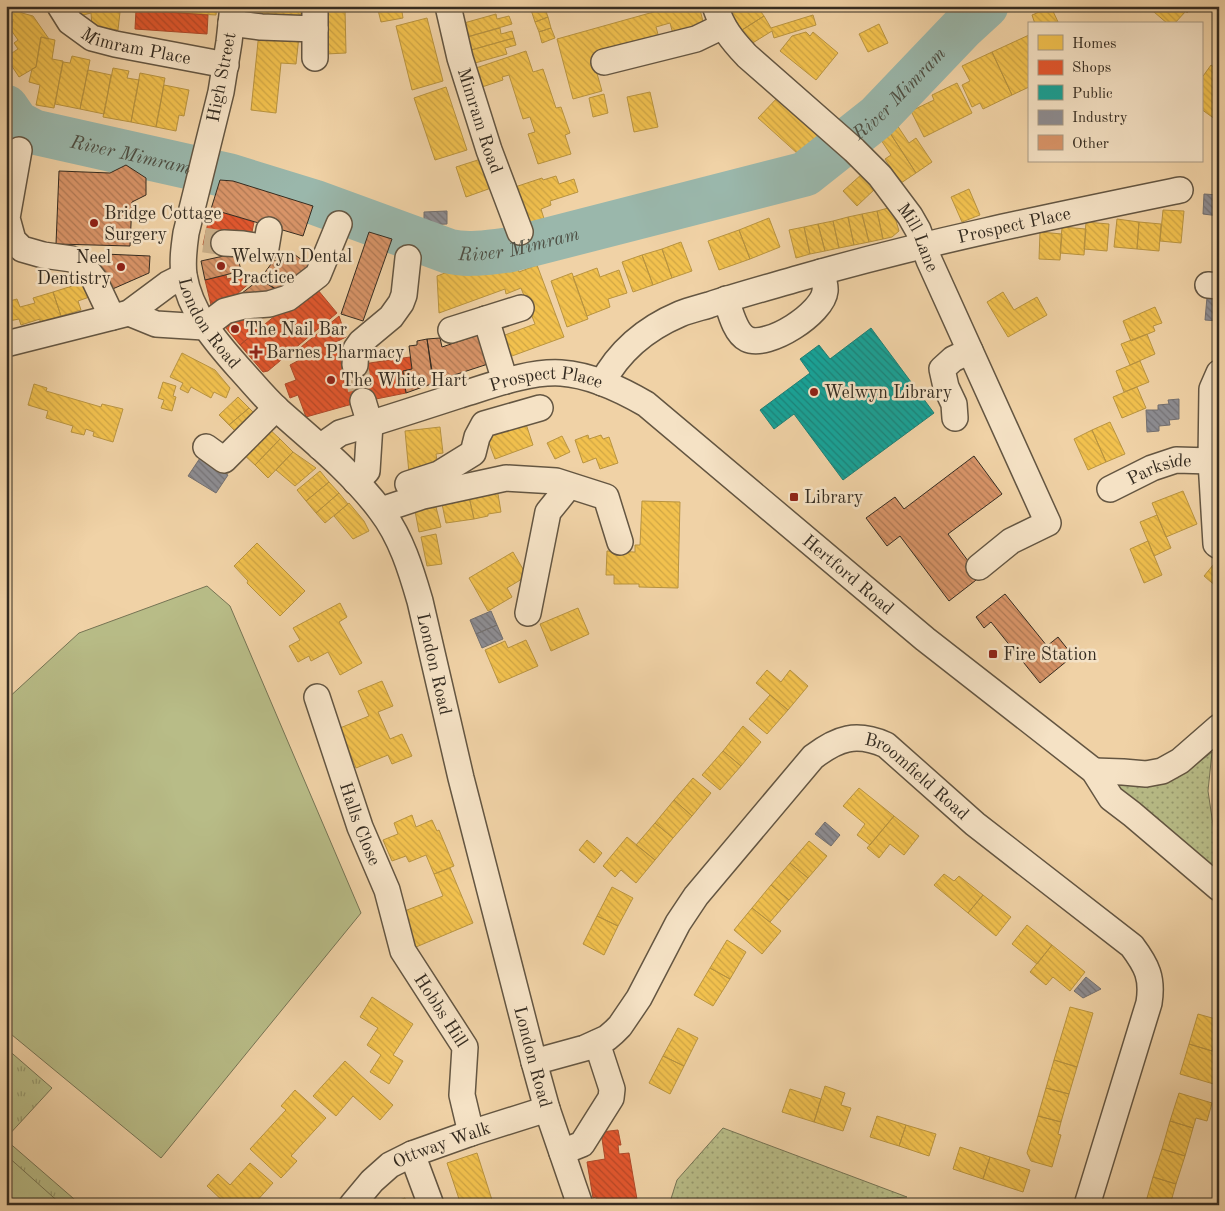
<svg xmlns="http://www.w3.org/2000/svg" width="1225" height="1211" font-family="'Old Standard TT',serif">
<defs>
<pattern id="grass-dots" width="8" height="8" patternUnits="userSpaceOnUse" patternTransform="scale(1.25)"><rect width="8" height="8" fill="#b8bc87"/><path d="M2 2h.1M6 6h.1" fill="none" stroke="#96996e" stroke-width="1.8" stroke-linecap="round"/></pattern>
<pattern id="park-tufts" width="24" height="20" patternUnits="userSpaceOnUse" patternTransform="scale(1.25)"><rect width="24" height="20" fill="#b8bc87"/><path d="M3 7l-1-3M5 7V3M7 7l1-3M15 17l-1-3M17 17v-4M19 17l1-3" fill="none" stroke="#96996e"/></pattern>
<pattern id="homes-back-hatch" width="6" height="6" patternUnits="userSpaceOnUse" patternTransform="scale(1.25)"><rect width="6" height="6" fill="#f2c14e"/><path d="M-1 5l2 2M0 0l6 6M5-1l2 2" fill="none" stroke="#d0a644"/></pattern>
<pattern id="shops-back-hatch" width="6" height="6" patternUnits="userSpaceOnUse" patternTransform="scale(1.25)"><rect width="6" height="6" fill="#e4572e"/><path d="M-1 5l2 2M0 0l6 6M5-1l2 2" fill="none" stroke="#ba4827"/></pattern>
<pattern id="public-back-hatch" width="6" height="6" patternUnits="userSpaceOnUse" patternTransform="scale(1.25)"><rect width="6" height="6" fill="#17a398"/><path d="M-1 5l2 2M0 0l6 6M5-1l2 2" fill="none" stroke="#16857c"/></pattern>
<pattern id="industry-back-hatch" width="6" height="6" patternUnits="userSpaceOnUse" patternTransform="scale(1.25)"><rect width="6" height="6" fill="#8d8d92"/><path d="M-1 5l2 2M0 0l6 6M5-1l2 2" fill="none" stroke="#747377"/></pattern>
<pattern id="building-back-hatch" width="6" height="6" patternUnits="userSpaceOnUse" patternTransform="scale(1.25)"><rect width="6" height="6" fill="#d89468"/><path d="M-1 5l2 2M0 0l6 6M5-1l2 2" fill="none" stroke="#b07955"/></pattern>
</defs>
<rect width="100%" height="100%" fill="#f0d2a6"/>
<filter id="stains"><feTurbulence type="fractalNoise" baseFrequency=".004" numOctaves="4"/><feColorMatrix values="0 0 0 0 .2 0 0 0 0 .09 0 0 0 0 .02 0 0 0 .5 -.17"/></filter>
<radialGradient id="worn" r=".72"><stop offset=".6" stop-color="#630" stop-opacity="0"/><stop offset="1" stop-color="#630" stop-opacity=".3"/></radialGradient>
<!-- grass -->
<path fill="url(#grass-dots)" stroke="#767454" d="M1212,752l-4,39 8,54 3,8v22l-99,-84 -1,-6 4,-3 63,-10z
M723,1128l184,69 -116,8h-122l8,-25z"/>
<!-- park -->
<path fill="url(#park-tufts)" stroke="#767454" d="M6,1048l46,40 -46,50z
M6,1140l75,65h-75z"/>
<!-- pitch -->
<path fill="#b8bc87" stroke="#767454" d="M207,586l23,20 131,307 -200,245 -155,-128v-330l73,-67z
M6,1155l56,50h-56z"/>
<!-- homes -->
<path fill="url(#homes-back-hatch)" stroke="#b99440" d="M11,6h7l4,7 11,3 16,23 -8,-2 -5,30 -17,10 -13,-20 12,-8 -4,-6 4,-3 -7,-10 2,-11 -7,4v-14z
M77,6h30l1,4 12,2 -2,18 -26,-4 -1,-13 -12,3z
M123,6h13l-1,6 -13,-2z
M147,6h70l-1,9 -69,-4z
M252,6h49v15h-49z
M401,6l2,12 -22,4 -3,-12z
M492,6h26l-25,5z
M532,6h12l4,11 -13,5 -5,-15z
M675,6h24l5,19 -31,9 -3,-11 -14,4 3,11 -67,18 10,35 -29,8 -16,-60z
M735,6h38l-12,6 3,4 -22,14 -13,-20z
M1147,6h46l-6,7 -1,-2 -12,13h-6z
M1051,7l8,17h-24l-3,-9z
M325,9h20l1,44 -20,1z
M496,14l1,5 12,-3 3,8 -45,13 -3,-14z
M813,15l3,10 -42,13 -2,-7 -21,13 -9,-14 22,-14 7,12z
M548,17l3,11 -12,4 -4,-10z
M427,18l16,63 -31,9 -16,-64z
M879,24l9,19 -20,9 -9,-18z
M500,28l1,6 11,-3 2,7 -43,12 -4,-13z
M551,28l4,10 -13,5 -3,-11z
M259,32l40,4 -3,28 -15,-1 -5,50 -25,-3z
M806,32l4,4 3,-4 25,21 -22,27 -36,-29 12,-15z
M1029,35v52l-17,8 -20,-43z
M41,37l14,3 -3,19 11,2 -9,47 -18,-3 4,-20 -11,-3 3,-13 4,-2z
M514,38l2,7 -11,3 2,6 -32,9 -4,-13z
M526,51l7,21 10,-3 13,39 5,-1 9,26 -5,2 6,19 -33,10 -10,-30 7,-2 -5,-15 -7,2 -14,-44 -7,2 1,3 -21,7 -6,-19z
M992,52l20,43 -29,14 -3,-6 -8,4 -10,-22 8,-4 -8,-15z
M72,56l18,4 -10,49 -25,-5 8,-42 7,1z
M1211,65l8,6v51l-18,-13v-30z
M113,68l16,3 -2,7 12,2 -8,42 -28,-5z
M88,70l23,5 -7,39 -24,-5z
M140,73l25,5 -9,49 -25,-5z
M957,83l15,30 -48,24 -13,-26 23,-11 -2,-5z
M164,85l25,5 -5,26 -5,-1 -3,16 -20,-4z
M446,87l21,63 -32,10 -21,-62z
M650,92l8,35 -24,5 -7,-35z
M604,94l4,19 -15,4 -4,-19z
M780,95l50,45 -22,23 -50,-45z
M897,125l12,18 7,-5 16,24 -16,11 -26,-40z
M890,133l26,40 -15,10 -16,-24 6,-4 -10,-15z
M484,158l10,29 -28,10 -10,-30z
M862,174l14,14 -19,18 -14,-15z
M556,176l3,8 15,-5 4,13 -28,9 1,4 -10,4 4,13 -17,5 -13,-40 27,-9 1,2z
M969,189l11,26 -18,7 -11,-25z
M892,207l7,24 -7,6 -9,2 -6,-28z
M1163,210l21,1 -3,32 -21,-2z
M877,211l6,28 -14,3 -7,-28z
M862,214l7,28 -15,3 -6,-28z
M848,217l6,28 -15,3 -6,-27z
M769,218l11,29 -30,12 -11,-29z
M1117,219l22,3 -2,27 -23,-2z
M833,221l6,27 -14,3 -7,-27z
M1086,222l23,2 -2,27 -23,-2z
M1139,222l22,2 -2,27 -22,-2z
M818,224l7,27 -15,3 -6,-27z
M804,227l6,27 -14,4 -7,-28z
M1062,227l24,2 -2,26 -24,-2z
M739,230l11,29 -31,11 -11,-29z
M1040,232l22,2 -2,26 -21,-1z
M681,242l11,29 -20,7 -10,-29z
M662,249l10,29 -19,7 -11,-30z
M642,255l11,30 -20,7 -11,-30z
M537,265l27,72 -63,23 -7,-21 41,-15 -14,-36 -15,6 -1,-5 -66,24 -2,-37 16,-6 1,4 14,-5 1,3 10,-3 2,4 17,-6 2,5 17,-6 2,6z
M597,268l3,9 19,-7 8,23 -19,6 2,8 -23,9 -14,-39z
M572,273l16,46 -21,8 -16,-46z
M85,282l10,13 -17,6 3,9 -20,6 -8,-24z
M53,292l8,24 -21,6v-3l-19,6 -2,-6 -10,2 -3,-7v-12l11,-3 3,8 15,-4 -2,-5z
M1003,292l11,18 23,-13 10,18 -39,22 -21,-35z
M1155,307l7,16 -9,3 2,5 -24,10 -8,-20z
M1147,334l8,20 -25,11 -9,-21z
M182,353l33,17 15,18 -4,10 -12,-6 -3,6 -20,-11 -3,6 -8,-4 3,-6 -13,-6z
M1140,361l9,21 -25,10 -8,-21z
M163,382l13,4 -3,10 3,1 -4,14 -11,-3 3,-8 -6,-2z
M34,384l13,4 -1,3 55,16 1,-3 21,5 -10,33 -20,-6 1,-4 -8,-3 -2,6 -13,-3 2,-6 -27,-8 2,-7 -20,-6z
M1137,387l9,21 -24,10 -9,-21z
M238,397l11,11 -20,17 -10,-10z
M249,408l10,10 -19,18 -11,-11z
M525,421l8,24 -38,14 -9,-24z
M1110,422l15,32 -19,8 -14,-32z
M267,427l13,12 -25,26 -13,-12z
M440,427l3,26 -7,1 2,15 -29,4 -4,-42z
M1092,430l14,32 -18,8 -14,-31z
M588,435l1,4 12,-4 2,4 6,-2 9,26 -18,6 -4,-11 -13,5 -8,-23z
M562,436l8,16 -15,7 -8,-16z
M280,439l13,13 -25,26 -13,-13z
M293,452l23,16 -21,18 -19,-16z
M320,471l9,11 -23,19 -9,-11z
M329,482l10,11 -23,20 -10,-12z
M497,488l4,24 -13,2v2l-14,3 -6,-27z
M1183,491l14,33 -31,13 -14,-34z
M468,492l6,27 -28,4 -5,-24z
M339,493l9,11 -23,19 -9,-10z
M642,501l38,1 -2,86 -39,-1v-3h-25v-9h-8l1,-24 28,1v-7h5z
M349,503l15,18 5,10 -16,8 -19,-23z
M436,507l5,20 -22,5 -4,-21z
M1157,515l14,33 -17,8 -14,-34z
M436,534l6,30 -15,2 -6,-29z
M1148,541l14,34 -18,8 -14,-34z
M257,543l48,48 -25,25 -33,-33 1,-2 -14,-15z
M513,552l14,24 -20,12 5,9 -24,14 -19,-33z
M1218,559l1,1v29l-15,-13z
M340,603l7,14 -8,5 23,41 -22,12 -12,-23 -17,9 -2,-5 -11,6 -9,-16 11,-6 -7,-12z
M578,608l11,26 -38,17 -11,-27z
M526,640l12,26 -39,17 -14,-33 20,-9 3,7z
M767,670l14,12 9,-12 18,16 -20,24 -32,-27z
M382,681l11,25 -15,6 12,27 12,-5 10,22 -20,8 -4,-9 -32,13 -16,-40 29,-12 -11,-25z
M770,695l18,15 -21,24 -18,-15z
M743,726l18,16 -20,24 -18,-15z
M723,751l18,15 -21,24 -18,-15z
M693,778l18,15 -19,23 -18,-16z
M859,788l35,28 -24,29 -13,-10 8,-11 -22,-18z
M674,800l18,16 -19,22 -18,-15z
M412,815l4,12 16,-7 5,11 2,-1 15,36 -20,8 -8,-19 -17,7 -3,-6 -14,5 -9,-21 15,-6 -4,-11z
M894,816l25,20 -15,19 -14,-11 -11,14 -12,-10z
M655,823l18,15 -18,22 -19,-15z
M627,837l28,23 -19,23 -15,-13 -6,7 -12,-11z
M587,840l15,13 -8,10 -15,-13z
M809,841l18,15 -19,22 -18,-15z
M790,863l18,15 -19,22 -18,-15z
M450,868l23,55 -57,24 -14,-35 41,-16 -9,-22z
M944,874l10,7 5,-5 24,19 -15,18 -34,-28z
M771,885l18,15 -19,22 -18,-14z
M612,887l21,11 -15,28 -21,-10z
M983,895l28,22 -15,19 -28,-23z
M752,908l29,23 -19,23 -28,-24z
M597,916l21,10 -14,29 -21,-11z
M1027,925l25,20 -15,19 -25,-20z
M727,940l19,12 -16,27 -20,-11z
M1052,945l33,27 -15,19 -17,-14 -7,8 -16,-13z
M710,968l20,11 -17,27 -19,-11z
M372,997l41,27 -20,31 10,6 -14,23 -19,-12 11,-17 -14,-10 11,-17 -18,-11z
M1070,1007l23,6 -16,54 -23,-7z
M1198,1014l21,6v10l-7,21 -23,-7z
M678,1028l20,10 -14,28 -21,-10z
M1189,1044l30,9v26l-2,6 -37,-11z
M663,1056l21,10 -14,28 -21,-11z
M1054,1060l23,7 -8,27 -23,-6z
M345,1061l48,44 -13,15 -27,-24 -17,20 -23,-20z
M825,1086l20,7 -4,12 10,3 -8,23 -29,-9z
M1046,1088l23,6 -8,28 -23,-6z
M790,1089l31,10 -7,23 -32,-10z
M295,1090l31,28 -35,38 6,5 -16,17 -31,-29 36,-39 -5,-4z
M1179,1093l33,10 -5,18 -11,-3 -3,10 -23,-7z
M877,1116l29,9 -7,21 -29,-9z
M1038,1116l23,6 -3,12 3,1 -9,32 -21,-6 -4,-8z
M1170,1121l23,7 -8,28 -23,-7z
M906,1125l30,9 -7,22 -30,-10z
M960,1147l30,10 -7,22 -30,-10z
M1162,1149l23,7 -9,28 -23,-7z
M477,1153l15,47 -13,5h-18l-14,-42z
M990,1157l40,13 -7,22 -40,-13z
M250,1163l23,20 -19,21 1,1h-28l-20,-19 11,-12 12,11z
M1153,1177l23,7 -6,21h-25z
M405,1198l2,7h-21z"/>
<!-- shops -->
<path fill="url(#shops-back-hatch)" stroke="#b04a2a" d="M136,10l72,5 -1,19 -72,-5z
M211,209l43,13 -3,15 -28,12 -20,-4z
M251,274l1,7 -16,14 -5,1 2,9 -21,4 -7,-29 21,-5 1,4z
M313,284l24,29 -69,58 -5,1 -23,-27z
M249,310l14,16 -23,19 -19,-23z
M339,316l7,21 -12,6 9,24 67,-10 2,12 -9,2 3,22 -50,10 -50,14 -8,-22 -8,3 -5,-14 11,-4 -6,-15 15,-8 -4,-10z
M618,1130l3,15h-3l1,9 10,-1 9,52h-41l-1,-8 -3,1 -6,-36 18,-3 -4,-27z"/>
<!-- public -->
<path fill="url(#public-back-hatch)" stroke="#207f74" d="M871,328l63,85 -91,67 -49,-66 -20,15 -14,-19 50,-37 -10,-14 19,-14 11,14z"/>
<!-- industry -->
<path fill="url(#industry-back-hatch)" stroke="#737070" d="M1204,194l15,1v21l-16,-2z
M447,211v13l-23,1v-13z
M1207,297l12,1v23l-14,-1z
M1179,399v20l-10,1 1,5 -11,1v5l-12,1 -1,-22h12v-5l11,-1 -1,-4z
M200,458l28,17 -12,18 -28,-17z
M491,611l6,14 -21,9 -6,-14z
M497,625l6,14 -21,9 -6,-14z
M825,822l15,13 -9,11 -16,-12z
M1086,977l15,12 -18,9 -9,-7z"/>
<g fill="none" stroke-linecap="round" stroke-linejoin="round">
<!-- river -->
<path stroke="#9ab7ab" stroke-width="45" id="s1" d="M6,107l11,16 17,9 196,44 84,26 134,49c20,5 40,1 61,-1l296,-76 72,-57 85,-89 24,-22"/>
</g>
<!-- building -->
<path fill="url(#building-back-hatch)" stroke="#352c21" d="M126,165l20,13v17l-14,7 -2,44 -74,-2 3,-73 51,2z
M220,180l13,1 80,25 -10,30 -92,-27z
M369,232l23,7 -29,82 -22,-7z
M291,252l18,13 -20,27 -8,1 -21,-14 14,-19 7,5z
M237,253l4,18 -36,9 -4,-19z
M104,254l46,2 -1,17 -41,18 -21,-30z
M260,279l16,10 -43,16 4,-8z
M478,335l10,29 -46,15 -2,-7 -8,3 -5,-36 13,-1 2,9z
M427,339l7,44 -28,10 -3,-22 9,-2 -3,-23 8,-1v-4z
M974,456l28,38 -54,40 32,43 -31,24 -49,-65 -13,10 -21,-28 29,-21 9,12z
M1005,594l42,52 11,-9 15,19 -33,27 -49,-61 -7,6 -8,-11z"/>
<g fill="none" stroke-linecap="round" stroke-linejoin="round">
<!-- minor-tunnel -->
<path stroke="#cbb18b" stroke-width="25" stroke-dasharray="25 12" stroke-linecap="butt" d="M204,240l20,3
M355,365l8,36"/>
<defs>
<g id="minor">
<path id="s2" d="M60,6l10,16 22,16 23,6 111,21"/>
<path id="s3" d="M233,6l-4,36 -8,50 -35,141c-2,14 -4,28 -2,42 6,37 31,66 55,93 13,14 25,29 39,42 35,31 75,63 103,101 20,26 30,59 39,90l41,177 73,284 13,47 33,96"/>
<path d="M315,6v52"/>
<path id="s4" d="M448,6l12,52 29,92 31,82"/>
<path id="s5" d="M715,6c8,23 16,33 32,50l107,94 26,26 30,40 8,14 11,30 119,263 -37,18 -32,26"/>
<path d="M231,23l30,4 54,2"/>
<path d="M604,62l92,-23 27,-13"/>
<path d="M19,150l-12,68 6,22 9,9 21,6 29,4 12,7 10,13 18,38"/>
<path d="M224,243l19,1 23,4 3,-18"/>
<path d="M1208,285l11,1"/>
<path d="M726,299c4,12 9,34 21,40 21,10 76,-26 78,-48 1,-5 -2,-13 -4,-19"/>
<path d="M129,313l27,11 48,3 21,-16 19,-5 25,-2 19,-6 30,-23 21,-51"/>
<path d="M486,319l19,62"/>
<path d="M451,330l70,-22"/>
<path d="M6,344l123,-31 39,-29 16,-8"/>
<path d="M355,365l1,-16 5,-7 30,-25 10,-14 3,-8 4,-37"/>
<path id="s6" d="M602,383c17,-32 45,-55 78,-69 9,-4 19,-6 29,-9 30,-10 60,-18 91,-27 125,-36 253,-62 380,-88"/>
<path d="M955,418l-1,-14 -8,-17 -4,-18 11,-10 17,-8"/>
<path d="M206,447l18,13 52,-52"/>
<path id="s7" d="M320,447l20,-14c40,-12 80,-25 120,-38 30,-9 69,-24 101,-22 30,2 59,16 85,31l279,235 169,132 17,27 21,16 87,74"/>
<path d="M1211,461l5,83 3,2"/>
<path d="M356,482l11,-11 3,-47 -7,-23"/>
<path d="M408,484l31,-10 34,-21 4,-16 7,-13 56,-16"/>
<path id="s8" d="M1110,489l42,-21 24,-8 35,1 1,-72 7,-16"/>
<path d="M381,510l42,-14 83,-18 50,3 50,16 14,45"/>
<path d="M528,613l20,-101 21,-26"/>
<path id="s9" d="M317,697l43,130 27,63 16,61 62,96 -3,48 9,38"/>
<path d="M1094,771l29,1 23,2 16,-3 18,-10 39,-34"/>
<path id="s10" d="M534,1062l51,-14 22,-10 7,-6 6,-6 19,-28 39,-75 18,-27 117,-139c25,-19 43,-25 73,-12l89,79 157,122c15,20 21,32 17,57l-62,202"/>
<path d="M562,1152l20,-8 29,-46 1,-9 -15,-46"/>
<path d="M412,1154l19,51"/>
<path id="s11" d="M352,1205l20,-24 18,-16 22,-11 59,-21 76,-24"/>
</g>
</defs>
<!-- minor casing -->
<use href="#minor" stroke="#645642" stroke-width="28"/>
<!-- minor -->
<use href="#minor" stroke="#f5e2c5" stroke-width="25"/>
</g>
<!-- markers -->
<g fill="#8f2418" stroke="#f5e2c5" stroke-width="2">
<circle cx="94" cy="223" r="5"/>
<circle cx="221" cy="266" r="5"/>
<circle cx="121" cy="267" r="5"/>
<circle cx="235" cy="329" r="5"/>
<path d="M253.5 344.5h5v5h5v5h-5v5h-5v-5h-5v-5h5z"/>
<circle cx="331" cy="380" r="5"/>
<circle cx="814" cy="392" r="5"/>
<rect x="789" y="492" width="10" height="10" rx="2.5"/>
<rect x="988" y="649" width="10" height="10" rx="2.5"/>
</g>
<g text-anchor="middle" stroke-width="5" stroke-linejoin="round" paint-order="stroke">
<!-- street labels -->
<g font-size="18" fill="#352c21" stroke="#f5e2c5">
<text dy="6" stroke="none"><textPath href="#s2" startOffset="91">Mimram Place</textPath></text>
<text transform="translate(221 77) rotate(-79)" y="6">High Street</text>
<text dy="6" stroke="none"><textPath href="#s4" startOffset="119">Mimram Road</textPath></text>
<text dy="6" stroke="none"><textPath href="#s6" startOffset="452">Prospect Place</textPath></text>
<text dy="6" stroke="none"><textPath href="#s5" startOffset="312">Mill Lane</textPath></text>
<text dy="6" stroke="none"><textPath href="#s3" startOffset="329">London Road</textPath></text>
<text dy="6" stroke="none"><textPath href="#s7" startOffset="239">Prospect Place</textPath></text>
<text dy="6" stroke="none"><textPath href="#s8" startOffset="54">Parkside</textPath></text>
<text dy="6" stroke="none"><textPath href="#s7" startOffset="610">Hertford Road</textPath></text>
<text dy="6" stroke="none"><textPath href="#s3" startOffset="749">London Road</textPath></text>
<text dy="6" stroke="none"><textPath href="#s10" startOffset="549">Broomfield Road</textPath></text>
<text dy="6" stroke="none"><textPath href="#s9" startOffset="134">Halls Close</textPath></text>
<text dy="6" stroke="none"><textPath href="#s9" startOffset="339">Hobbs Hill</textPath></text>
<text dy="6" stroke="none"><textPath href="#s3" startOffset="1154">London Road</textPath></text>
<text dy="6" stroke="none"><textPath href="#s11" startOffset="111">Ottway Walk</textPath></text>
</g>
<!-- poi labels -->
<g font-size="18" fill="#352c21" stroke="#f5e2c5" text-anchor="start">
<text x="104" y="219">Bridge Cottage<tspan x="104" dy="21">Surgery</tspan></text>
<text x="231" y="262">Welwyn Dental<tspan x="231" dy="21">Practice</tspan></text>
<text x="111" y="263" text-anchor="end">Neel<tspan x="111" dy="21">Dentistry</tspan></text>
<text x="245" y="335">The Nail Bar</text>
<text x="266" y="358">Barnes Pharmacy</text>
<text x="341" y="386">The White Hart</text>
<text x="824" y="398">Welwyn Library</text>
<text x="804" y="503">Library</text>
<text x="1003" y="660">Fire Station</text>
</g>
<!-- water labels -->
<g font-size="19" font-style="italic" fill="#4e4f44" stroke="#f5e2c5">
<text dy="7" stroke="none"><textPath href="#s1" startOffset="961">River Mimram</textPath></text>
<text dy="7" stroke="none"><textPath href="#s1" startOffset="138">River Mimram</textPath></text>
<text dy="7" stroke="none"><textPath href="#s1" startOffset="542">River Mimram</textPath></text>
</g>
</g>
<!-- margin -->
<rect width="1225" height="1211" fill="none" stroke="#f0d2a6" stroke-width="25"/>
<rect x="8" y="8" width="1210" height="1196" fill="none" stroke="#352c21" stroke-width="2.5"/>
<rect x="12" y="12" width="1200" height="1186" fill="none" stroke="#352c21"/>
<!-- legend -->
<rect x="1028" y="22" width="175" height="140" fill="#f5e2c5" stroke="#a89983"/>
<rect x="1038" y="35" width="25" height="15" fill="#f2c14e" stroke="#a89983"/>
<text x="1072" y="48" font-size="15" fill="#352c21">Homes</text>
<rect x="1038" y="60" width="25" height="15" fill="#e4572e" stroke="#a89983"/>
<text x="1072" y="72" font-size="15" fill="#352c21">Shops</text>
<rect x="1038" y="85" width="25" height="15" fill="#17a398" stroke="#a89983"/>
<text x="1072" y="98" font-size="15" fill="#352c21">Public</text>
<rect x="1038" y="110" width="25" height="15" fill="#8d8d92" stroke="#a89983"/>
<text x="1072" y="122" font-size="15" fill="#352c21">Industry</text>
<rect x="1038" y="135" width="25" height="15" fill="#d89468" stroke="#a89983"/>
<text x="1072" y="148" font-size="15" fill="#352c21">Other</text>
<rect width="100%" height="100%" filter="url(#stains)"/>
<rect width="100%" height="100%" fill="url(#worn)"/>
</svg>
